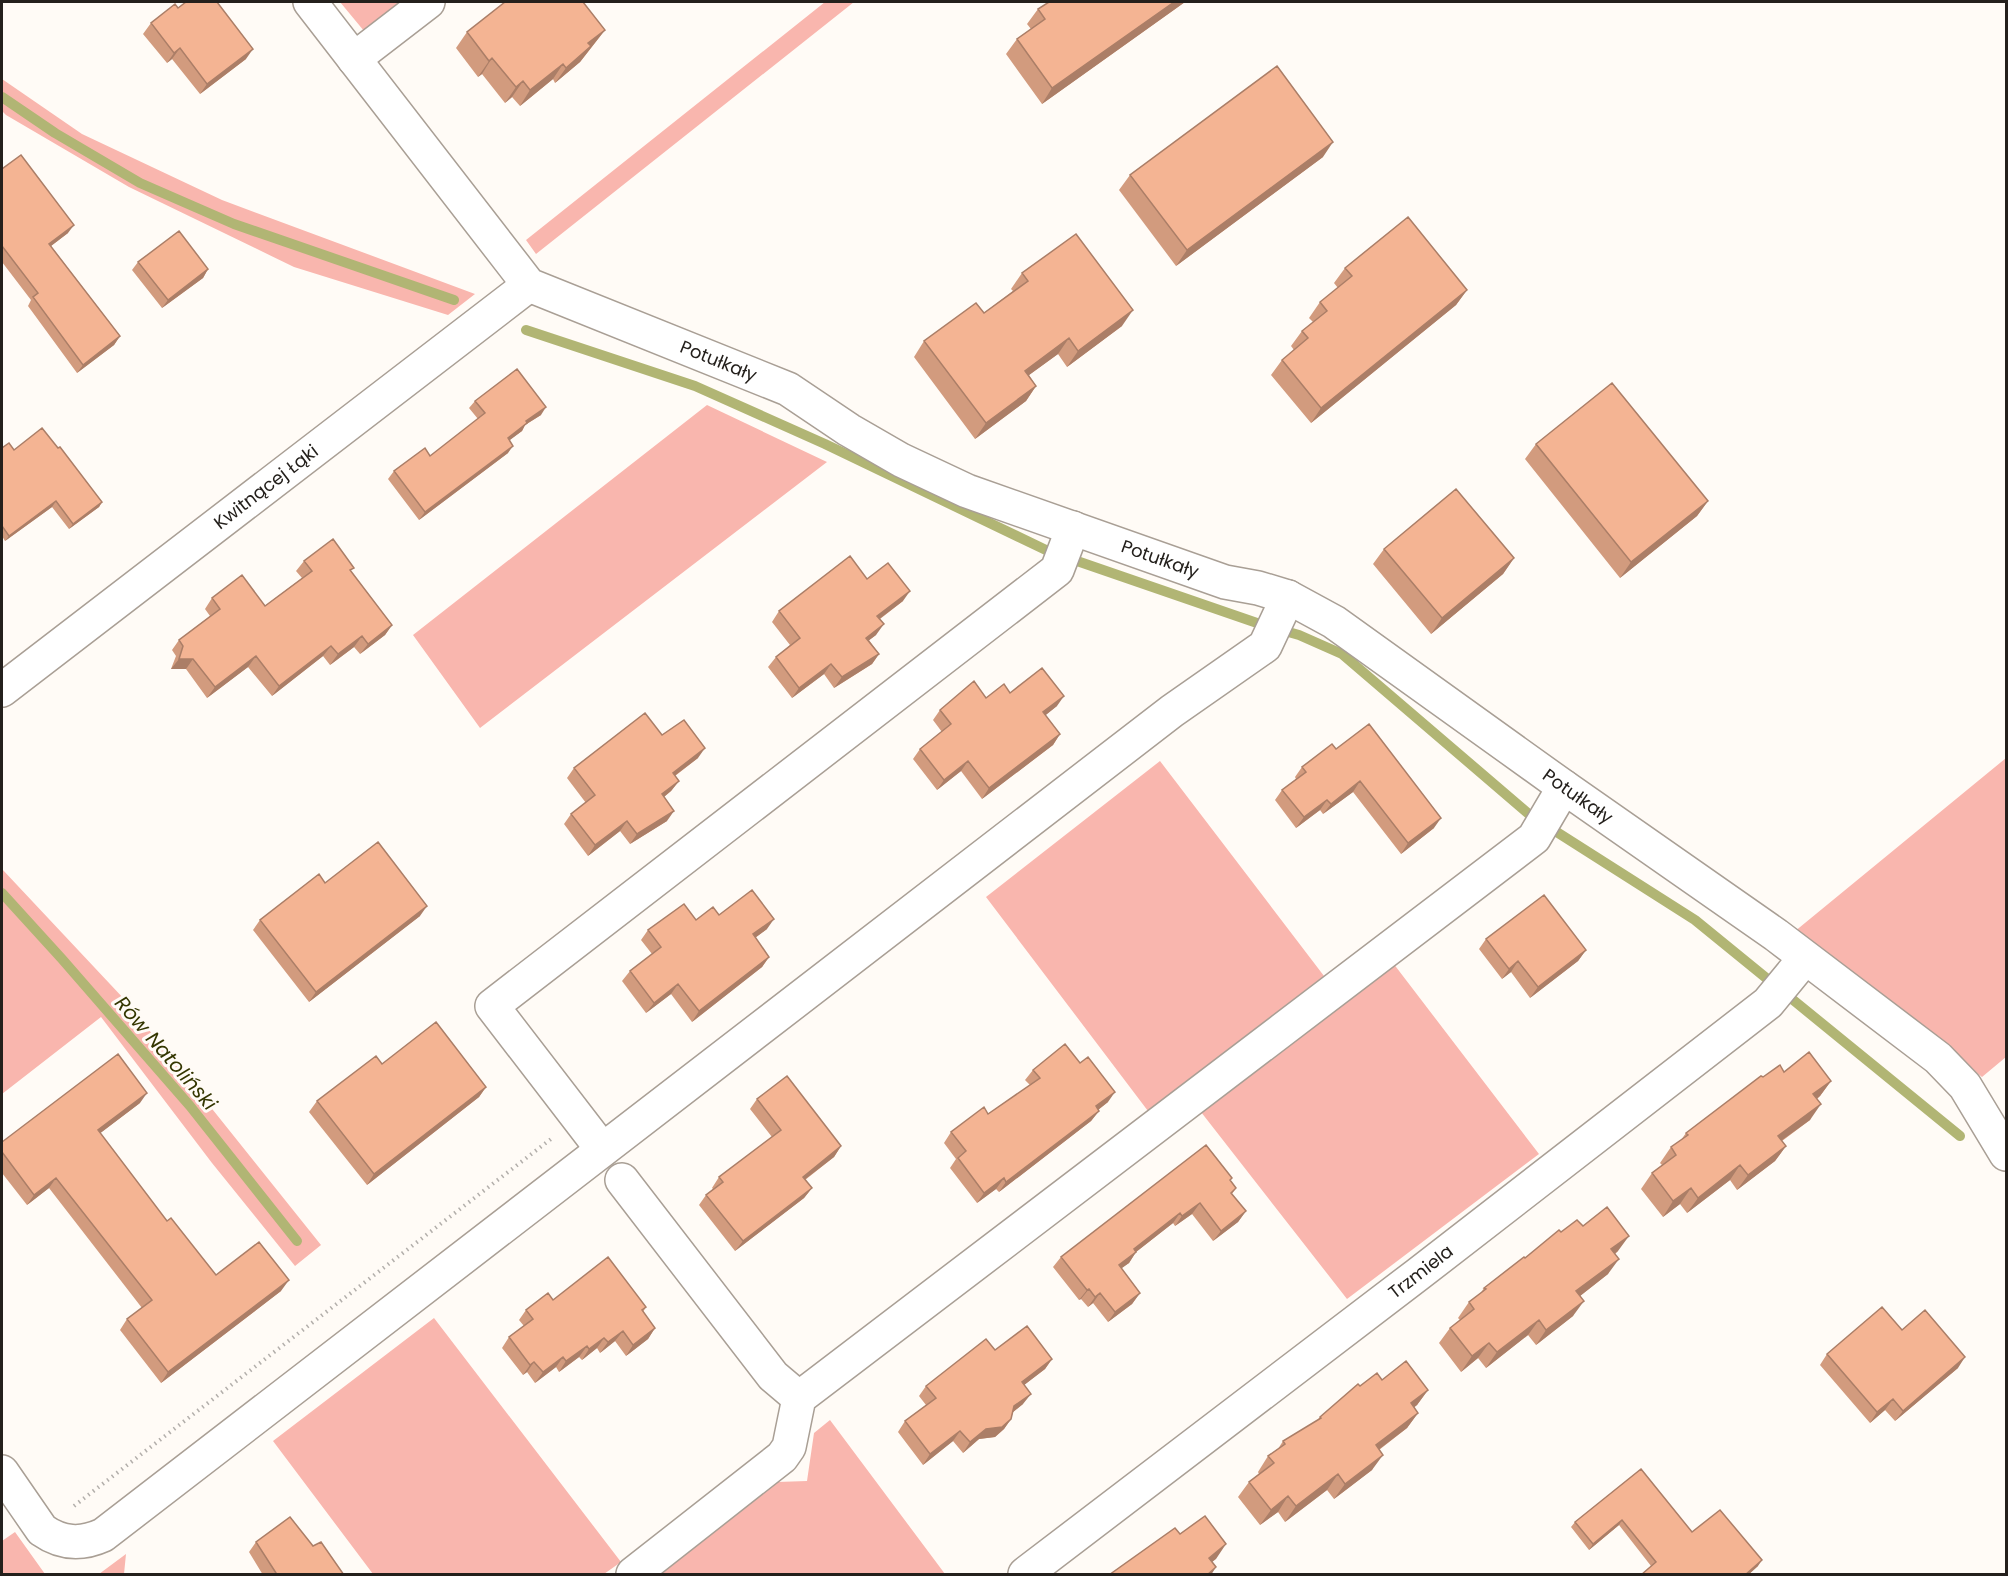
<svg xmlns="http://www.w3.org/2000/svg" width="2008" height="1576" font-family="Poppins,sans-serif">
<rect width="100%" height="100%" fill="#fffbf6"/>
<!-- green -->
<path fill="#f9b6ae" d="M340,2h73l-44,35z
M825,2h29l-318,252 -10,-14z
M2,79l80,55 140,66 253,94 -27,21 -154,-48 -165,-80 -123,-72 -4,-4z
M707,405l120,57 -347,266 -67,-93z
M2006,758v299l-24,20 -97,-78 -91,-67z
M1160,761l164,215 -176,135 -162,-214z
M2,869l123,131 196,245 -26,21 -83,-103 -111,-146 -99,77z
M1393,963l146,191 -192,145 -146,-187z
M434,1318l187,244 -17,12h-231l-100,-133z
M830,1420l115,154h-289l121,-92 30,-1 7,-48z
M15,1532l30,42h-43v-33z
M126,1554l-2,20h-25z"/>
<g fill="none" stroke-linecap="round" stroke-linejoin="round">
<!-- stream -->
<path stroke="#b1b574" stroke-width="10" d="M2,97l53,36 85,50 94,41 220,76
M526,330l169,56 130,58 223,107 209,72 42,12 43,19 188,161 165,105 265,216
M2,893l60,66 128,147 107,135"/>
<defs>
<g id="minor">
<path id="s1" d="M310,2l219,283 259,104 61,41 52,30 66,31 258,91 33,6 30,9 46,25 230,165 212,148 162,123 27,28 41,68"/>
<path d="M354,59l74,-57"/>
<path id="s2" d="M2,690l527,-405"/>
<path d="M602,1149l-110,-143 565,-436 16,-42"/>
<path d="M622,1180l151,196 26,22"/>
<path d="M2,1472l40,58c20,14 39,15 61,5l1069,-824 93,-65 23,-49"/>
<path d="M633,1574l149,-117 7,-10 10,-49 735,-560 30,-51"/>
<path id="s3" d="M1025,1574l392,-299 351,-272 37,-45"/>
</g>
</defs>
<!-- minor casing -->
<use href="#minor" stroke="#a99f95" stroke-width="36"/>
<!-- path -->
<path stroke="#b3afab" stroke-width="4" stroke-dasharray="1.5 4.5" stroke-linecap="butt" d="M74,1506l477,-367"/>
<!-- minor -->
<use href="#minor" stroke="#fff" stroke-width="33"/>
</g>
<!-- wall -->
<path fill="#d29b7e" d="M1049,2h136l-143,102 -36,-50 11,-15 14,-10 -4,-5 11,-15z
M178,8l68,51 -46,35 -28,-35 -5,4 -24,-29 8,-11z
M605,30l-25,32 -25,21 -2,-4 -33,27 -8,-9 -7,6 -23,-29 -4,3 -22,-29 11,-16z
M1323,157l-147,109 -57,-76 11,-15z
M2,169l66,64 -17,13 69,90 -6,9 -37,28 -49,-67 3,-6 -29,-38z
M138,262l70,7 -5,9 -41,30 -30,-38z
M1345,268l122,22 -11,15 -145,118 -40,-48 11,-15 12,-10 -3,-4 11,-15 11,-9 -4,-4 11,-16 18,-14 -4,-5z
M1022,273l100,53 -55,41 -9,-13 -29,21 7,11 -10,15 -51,38 -61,-82 10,-16 60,-28 29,-22 -2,-2z
M475,401l66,14 -16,10 -3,6 -13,9 -1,13 -89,67 -31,-41 6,-8 36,-15 48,-37 -9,-11z
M1536,444l172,57 -11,15 -77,62 -95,-119z
M2,448l12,2 44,-2 44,54 -3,5 -30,22 -17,-22 -47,34 -3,-5z
M1384,549l130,9 -11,16 -72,60 -58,-70z
M304,561l47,10 41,54 -7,10 -25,19 -6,-7 -24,18 -7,-9 -51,40 -24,-29 -41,31 -21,-29h-15l5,-13 -4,-6 7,-10 31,-24 -5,-7 7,-11 53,8 37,-28 -6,-7z
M867,579l36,22 -23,18 -4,16 -7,5 10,14 -7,10 -38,24 -10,-14 -32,24 -24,-31 8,-10 14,-12 -18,-23 7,-11z
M1010,693l47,13 -12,9 15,19 -7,11 -71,54 -21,-28 -24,19 -24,-31 7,-10 22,-17 -9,-12 7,-10z
M662,735l36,23 -23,18 4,5 -8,10 -7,6 3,24 -37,23 -10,-13 -32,25 -24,-32 7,-10 15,-11 -19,-25 7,-10z
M1336,749l98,79 -33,26 -48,-62 -30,22 -3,-4 -24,18 -21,-28 7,-10 14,-11 -1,-2 7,-10z
M325,883l95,33 -111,86 -56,-72 7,-10z
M719,915l48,14 -12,9 14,19 -7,10 -70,55 -21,-28 -25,19 -24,-32 8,-10 22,-17 -11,-14 7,-10z
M1486,939l100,11 -8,11 -48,37 -19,-26 -9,7 -23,-30z
M382,1064l104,23 -7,10 -112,88 -58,-73 8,-11z
M1033,1070l75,32 -10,8 1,1 -8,10 -92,71 -3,-3 -19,14 -27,-35 6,-9 -12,-16 7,-11 37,-18 42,-29 -5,-5z
M1784,1072l47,9 -11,15 -3,3 -7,21 -28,21 4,5 -11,15 -38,29 -7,-10 -43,33 -7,-9 -17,13 -22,-28 11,-16 10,-8 -2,-2 11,-16 10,-7 5,-7 77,-56z
M757,1099l84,47 -7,11 -29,23 7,8 -8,10 -69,53 -36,-46 7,-10 7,-6 -1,-1 7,-11 53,-40 -22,-28z
M140,1103l-40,30 67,88 49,54 65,16 -120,92 -41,-53 7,-11 15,-11 -93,-120 -22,17 -25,-32v-31z
M1230,1181l6,7 -4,6 14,17 -8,11 -25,19 -21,-27 -17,12 -2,-3 -37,29 -7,11 -8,5 19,25 -8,11 -24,18 -15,-19 -5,4 -7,-8 -2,1 -26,-33 8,-10z
M1583,1226l35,25 -3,3 -7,20 -28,22 -7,20 -37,29 -8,-10 -42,33 -8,-10 -17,14 -22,-29 11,-15 10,-8 -2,-2 11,-16 11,-8 4,-6 77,-56z
M553,1300l93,7 -3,5 12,16 -7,11 -22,17 -11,-15 -15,12 -3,-5 -15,12 -3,-3 -20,15 -3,-5 -21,16 -8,-11 -4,3 -21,-27 7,-11 15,-11 -5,-6 7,-10z
M1902,1330l56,38 -63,53 -10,-11 -15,13 -50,-58 7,-11z
M995,1350l57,9 -7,10 -21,16 -1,19 -10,8 -2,7 -7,10 -9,8 -16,2 -16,14 -10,-12 -30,24 -25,-33 7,-11 21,-16 -7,-9 7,-10z
M1382,1380l46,10 -11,15 -3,2 4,6 -11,15 -28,22 -7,20 -38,29 -7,-9 -42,32 -7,-10 -18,13 -22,-28 11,-15 10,-8 -1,-2 10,-16 10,-7 5,-8 34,-20 3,-4 40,-31z
M1641,1469l51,63 66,34 -10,9h-107l10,-9 -32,-41 -30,25 -18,-23 4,-5z
M256,1542l57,4 31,29h-81l-14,-23z"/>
<!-- shaded-wall -->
<path fill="#ab7e67" d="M1174,2h11l-143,102 10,-16z
M605,30l-25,32 -25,21 11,-15 22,-25z
M180,48l-8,11 -5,4 7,-10z
M253,49l-7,10 -46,35 7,-10z
M492,58l-10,16 -4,3 11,-16z
M563,64l-10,15 -33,27 10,-16z
M523,81l-11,16 -7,6 11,-16z
M1333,142l-10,15 -147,109 11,-16z
M74,225l-6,8 -25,19 6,-8z
M208,269l-5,9 -41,30 6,-8z
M1467,290l-11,15 -145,118 10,-15z
M1133,310l-11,16 -55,41 11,-16z
M120,336l-6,9 -37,28 6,-8z
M1069,338l-11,16 -44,32 11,-15z
M1036,386l-10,15 -51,38 11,-16z
M546,407l-5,8 -16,10 -3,6 -20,15 6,-8 18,-17z
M513,446l-5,7 -89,67 6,-8z
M56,501l-4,6 -47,34 4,-5z
M1708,501l-11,15 -77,62 11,-16z
M102,502l-3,5 -30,22 4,-5z
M1514,558l-11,16 -72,60 11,-16z
M910,591l-7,10 -33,25 7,-10z
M884,624l-8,11 -17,13 7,-10z
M392,625l-7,10 -25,19 8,-10z
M362,636l-8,11 -24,18 8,-11z
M331,646l-8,10 -51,40 7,-10z
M879,654l-7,10 -38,24 8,-11z
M256,656l-8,11 -41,31 8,-11z
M179,659h14l-7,10h-15z
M831,664l-7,10 -32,24 7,-10z
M1064,696l-7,10 -21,17 7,-11z
M1060,734l-7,11 -71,54 7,-11z
M705,748l-7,10 -33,25 8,-10z
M968,761l-7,10 -24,19 7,-10z
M679,781l-8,10 -17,14 8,-11z
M1360,781l-7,11 -30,22 8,-10z
M1327,800l-7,10 -24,18 8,-11z
M674,811l-7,10 -37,23 7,-10z
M1441,818l-7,10 -33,26 7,-11z
M627,821l-7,10 -32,25 7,-11z
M427,906l-7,10 -111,86 7,-10z
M774,919l-7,10 -22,16 8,-11z
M1586,950l-8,11 -48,37 8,-11z
M769,957l-7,10 -70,55 7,-11z
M1518,961l-7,11 -9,7 7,-10z
M678,984l-7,10 -25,19 8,-10z
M1831,1081l-11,15 -18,14 11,-16z
M486,1087l-7,10 -112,88 7,-11z
M1115,1092l-7,10 -19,15 7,-11z
M147,1093l-7,10 -50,38 8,-11z
M1821,1104l-11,16 -43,31 11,-15z
M1099,1111l-8,10 -92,71 7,-10z
M841,1146l-7,11 -39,30 8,-10z
M1786,1146l-11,15 -38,29 11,-15z
M1740,1165l-10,15 -43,33 11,-15z
M56,1178l-7,10 -22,17 7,-10z
M1004,1178l-8,11 -19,14 7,-10z
M812,1188l-8,10 -69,53 8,-10z
M1691,1188l-11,16 -17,13 10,-16z
M1200,1203l-8,11 -17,12 7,-10z
M1246,1211l-8,11 -25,19 8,-10z
M1180,1213l-7,10 -37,29 -7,11 -18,13 8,-11 15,-16z
M1629,1236l-11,15 -18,14 11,-16z
M1619,1259l-11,15 -42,33 10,-16z
M289,1280l-8,11 -120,92 7,-11z
M1089,1289l-8,10 -2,1 8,-10z
M1100,1293l-7,10 -5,4 7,-10z
M1140,1293l-8,11 -24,18 7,-10z
M1584,1301l-11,15 -37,29 10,-15z
M1539,1320l-11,15 -42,33 11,-16z
M655,1328l-7,11 -22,17 7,-11z
M623,1331l-8,10 -15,12 8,-11z
M604,1338l-7,10 -15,12 7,-11z
M1489,1343l-11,15 -17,14 11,-16z
M587,1346l-8,11 -20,15 7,-11z
M563,1357l-7,10 -21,16 8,-11z
M1965,1357l-7,11 -63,53 8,-10z
M1052,1359l-7,10 -30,23 7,-10z
M534,1362l-7,10 -4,3 7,-10z
M1428,1390l-11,15 -17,14 11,-16z
M1031,1394l-8,10 -16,13 7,-11z
M1893,1399l-8,11 -15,13 7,-11z
M1418,1413l-11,15 -42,32 11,-15z
M1011,1419l-7,10 -9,8 -16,2 -16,14 7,-11 16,-13z
M960,1431l-7,10 -30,24 7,-11z
M1383,1455l-11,15 -38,29 11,-15z
M1338,1474l-11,16 -42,32 11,-16z
M1288,1496l-10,16 -18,13 11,-15z
M1622,1520l-3,5 -30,25 4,-6z
M1226,1544l-10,15 -18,14 11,-15z
M1762,1560l-4,6 -10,9h-3z
M1216,1567l-5,8h-4z"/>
<!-- building -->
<path fill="#f4b493" stroke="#ab7e67" stroke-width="1.5" d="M186,2h31l36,47 -46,35 -27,-36 -6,5 -23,-30 24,-19 3,4z
M505,2h78l22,28 -17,13 3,3 -25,22 -3,-4 -33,26 -7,-9 -7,6 -24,-29 -3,3 -22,-29z
M1049,2h125l-122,86 -35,-49 28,-20 -7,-10z
M1277,66l56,76 -146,108 -57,-75z
M21,155l53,70 -25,19 71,92 -37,29 -50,-68 5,-4 -36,-47v-77z
M1408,217l59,73 -146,118 -39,-48 26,-22 -6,-7 25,-20 -7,-9 32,-26 -7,-8z
M179,231l29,38 -40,31 -30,-38z
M1076,234l57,76 -55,41 -9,-13 -44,33 11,15 -50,37 -62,-82 52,-38 8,10 44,-32 -6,-8z
M517,369l29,38 -20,14 1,2 -19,15 5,8 -88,66 -31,-41 31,-23 5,8 55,-43 -10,-12z
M1612,383l96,118 -77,61 -95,-118z
M42,428l16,20 2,-1 42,55 -29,22 -17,-23 -47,35 -7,-10v-78l7,-5 5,7z
M1456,489l58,69 -72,60 -58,-69z
M333,539l21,29 -4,2 42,55 -24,19 -6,-8 -24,18 -7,-8 -52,40 -23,-30 -41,31 -22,-28h-14l4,-13 -4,-6 41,-31 -8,-11 30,-23 23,31 47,-35 -8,-10z
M850,556l17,23 21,-16 22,28 -33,25 7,8 -18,14 13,16 -37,23 -11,-13 -32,24 -23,-31 24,-19 -21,-27z
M1042,668l22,28 -21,16 17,22 -71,54 -21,-27 -24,19 -24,-31 31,-25 -11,-14 34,-29 12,17 18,-14 6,9z
M645,713l17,22 22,-15 21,28 -32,25 6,8 -17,13 12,17 -37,23 -10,-13 -32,24 -24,-31 24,-19 -21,-27z
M1369,724l72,94 -33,25 -48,-62 -29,23 -4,-4 -23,17 -22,-27 24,-18 -4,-5 30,-23 4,5z
M378,842l49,64 -111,86 -56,-72 59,-46 6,9z
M752,890l22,29 -21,15 16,23 -70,54 -21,-27 -24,19 -24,-32 31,-24 -13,-17 36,-26 12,16 17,-13 6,8z
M1544,895l42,55 -48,37 -20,-26 -9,8 -23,-30z
M436,1022l50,65 -112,87 -57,-73 59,-45 6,8z
M1065,1044l15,19 8,-6 27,35 -19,14 3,5 -93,71 -2,-4 -20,15 -26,-35 8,-7 -15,-19 33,-25 4,7 52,-36 -7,-8z
M1809,1052l22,29 -18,13 8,10 -43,32 8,10 -38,29 -8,-10 -42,33 -7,-10 -18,13 -21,-28 24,-18 -5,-8 17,-12 -2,-2 75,-57 2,1 17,-12 4,7z
M118,1054l29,39 -49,37 69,91 4,-3 45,57 43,-33 30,38 -121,92 -41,-53 25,-19 -96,-122 -22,17 -32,-43v-10z
M787,1076l54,70 -38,31 9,11 -69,53 -37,-46 17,-13 -4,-5 62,-47 -24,-31z
M1206,1145l26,33 -2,2 6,8 -5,5 15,18 -25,20 -21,-28 -18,13 -2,-3 -46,36 2,3 -17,13 21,28 -25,19 -15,-19 -5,4 -6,-8 -2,1 -26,-33z
M1607,1207l22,29 -18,13 8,10 -43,32 8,10 -38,29 -7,-10 -42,32 -8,-9 -17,13 -22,-28 24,-19 -5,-7 17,-13 -2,-1 40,-31 1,1 34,-28 2,2 16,-12 6,6z
M608,1257l38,50 -4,3 13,18 -22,17 -10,-14 -15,11 -4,-4 -15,11 -2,-3 -21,15 -3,-4 -20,15 -9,-10 -4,3 -21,-28 24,-18 -7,-9 22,-17 5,7z
M1882,1307l20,23 23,-20 40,47 -62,54 -10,-12 -16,13 -50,-58z
M1027,1326l25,33 -30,23 9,12 -17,12 -3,13 -9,8 -16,2 -16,13 -10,-11 -30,23 -25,-33 31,-23 -10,-12 60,-47 9,11z
M1406,1361l22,29 -17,13 7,10 -42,32 7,10 -38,29 -7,-10 -42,32 -8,-10 -17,14 -22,-28 25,-19 -6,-7 17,-12 -2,-3 38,-23 -1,-1 38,-33 2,2 17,-13 5,7z
M1641,1469l51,63 28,-22 42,50 -17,15h-104l15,-13 -34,-42 -29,24 -18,-22z
M1205,1516l21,28 -17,14 7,9 -9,8h-98l66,-47 5,6z
M290,1517l23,29 8,-4 23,33h-70l2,-2 -20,-31z"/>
<g text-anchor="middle" stroke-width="6" stroke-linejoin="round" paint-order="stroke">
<!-- street labels -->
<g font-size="18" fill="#24201c" stroke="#fffbf6">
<text dy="6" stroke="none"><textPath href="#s1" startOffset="562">Potułkały</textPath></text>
<text dy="6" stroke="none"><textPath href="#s2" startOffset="333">Kwitnącej Łąki</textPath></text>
<text dy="6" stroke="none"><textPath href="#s1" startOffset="1048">Potułkały</textPath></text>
<text dy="6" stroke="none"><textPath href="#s1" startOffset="1534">Potułkały</textPath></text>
<text dy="6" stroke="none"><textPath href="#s3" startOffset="498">Trzmiela</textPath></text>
</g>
<!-- water labels -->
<g font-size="20" font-style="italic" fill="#343601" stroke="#fffbf6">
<text transform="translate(166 1053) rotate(49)" y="7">Rów Natoliński</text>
</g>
</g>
<!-- border -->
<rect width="2008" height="1576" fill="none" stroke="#24201c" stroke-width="6"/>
</svg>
